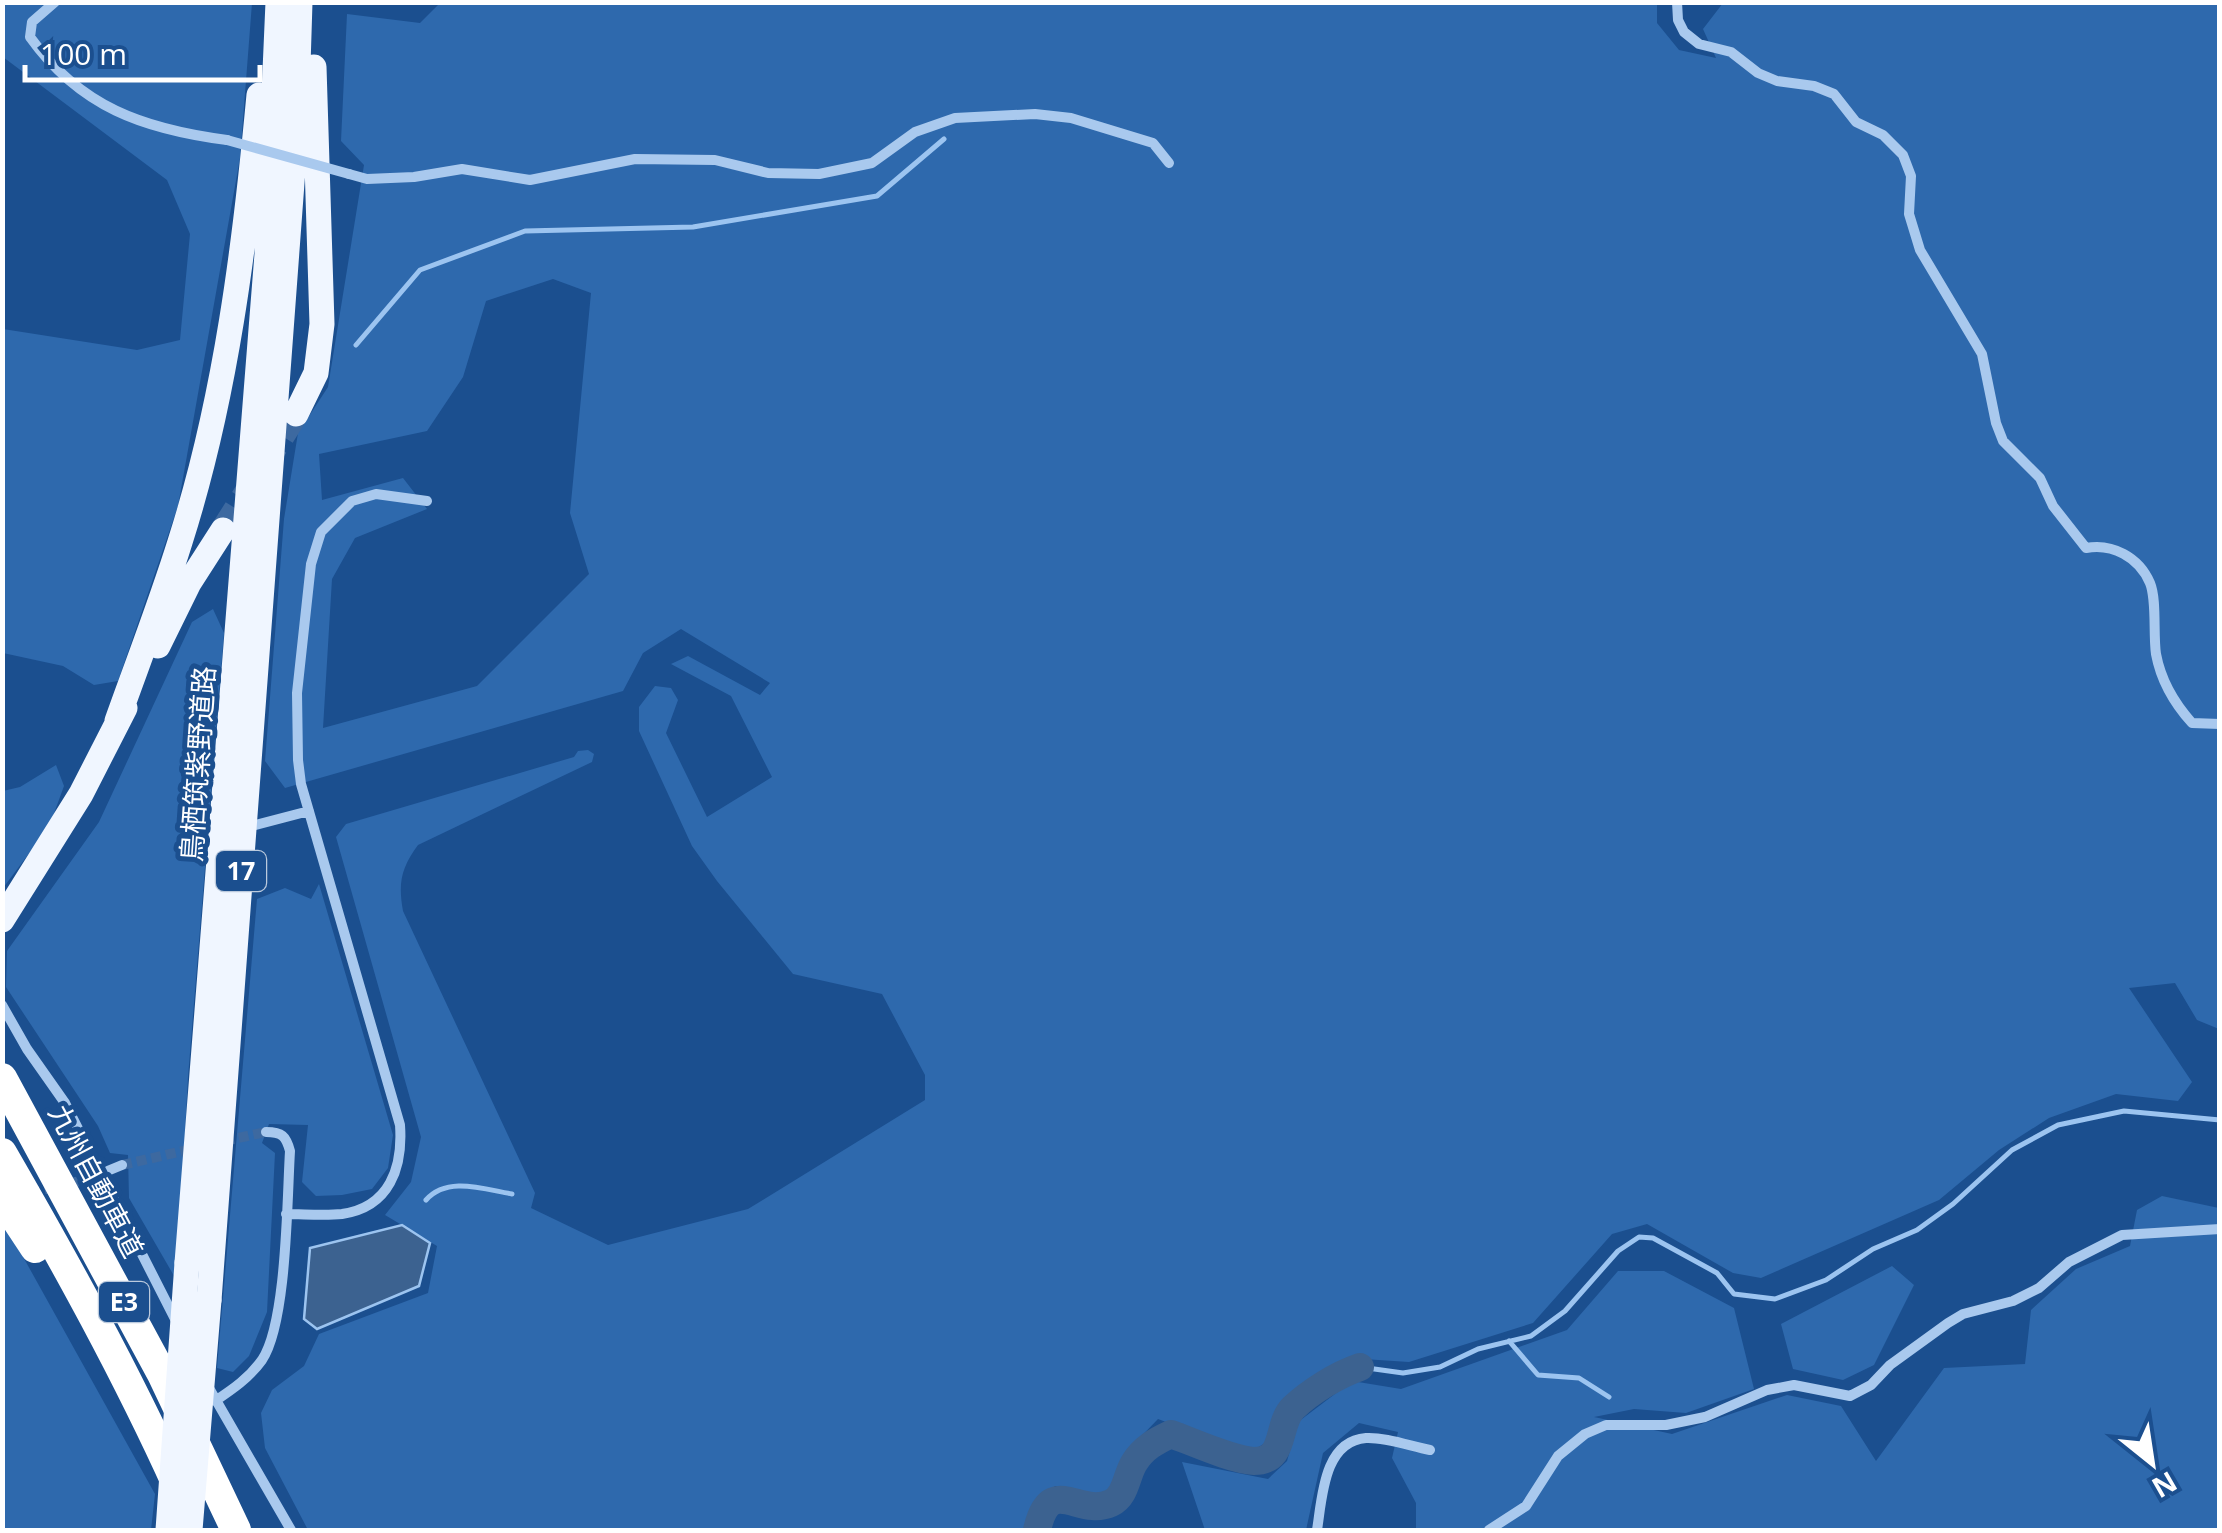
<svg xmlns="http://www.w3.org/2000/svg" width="2222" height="1533" font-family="'Open Sans','Noto Sans JP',sans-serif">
<rect width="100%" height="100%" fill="#1b4f8f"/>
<!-- green -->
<path fill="#2e69ad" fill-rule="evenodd" d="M441,2h1216v21l22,27 37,8 -13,-29 20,-26h496v1026l-22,-9 -22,-37 -46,5 63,94 -14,19 -62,-7 -67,24 -50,32 -60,50 -178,78 -28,-5 -86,-49 -35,10 -79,89 -124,39 -61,-4 -71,52 -7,30 -21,13 -91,-34 -29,30 -12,38 -21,12 -41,-13 -22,23 -4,21h-721l-43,-82 -4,-35 11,-23 32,-24 15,-32 109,-41 9,-47 -52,-31 26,-33 10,-45 -85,-300 10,-13 228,-67 4,-6 10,-1 6,4 -2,8 -174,83c-17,23 -20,38 -15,66l132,282 -4,15 77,37 140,-36 177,-109v-25l-43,-81 -89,-20 -76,-93 -25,-35 -53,-115v-24l16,-21 16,2 7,12 -12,33 41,84 65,-40 -41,-81 -60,-32 17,-8 72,39 10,-12 -89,-54 -38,24 -20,38 -338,97 -20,-27 19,-242 14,-86 30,-46 36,-222 -23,-24 6,-127 73,9zM553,279l38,14 -21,220 19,61 -112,112 -154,42 9,-149 23,-41 72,-29 -24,-31 -81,22 -3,-46 108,-23 36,-54 23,-76z
M2,3h250l-12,155 -62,348 -60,175 -24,4 -31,-19 -60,-13v-324l134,21 43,-10 10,-106 -23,-54 -164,-123z
M213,609l11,24 -36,444 -11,204 -48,-83 -1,-43 -18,-2 -12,-27 -92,-139 1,-36 92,-129 93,-200z
M56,765l8,21 -15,41 -46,61v-97l17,-4z
M319,884l74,251 -5,33 -16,21 -30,6 -26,1 -14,-14 6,-57 -39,-1 -7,19 13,10 -8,159 -18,44 -16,16 -16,-4 40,-469 28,-11 26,11z
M2162,1196l57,12v322h-803v-27l-24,-45 6,-26 -39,-9 -36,30 -17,77h-101l-23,-68 86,17 19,-18 11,-39 54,-41 49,8 166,-59 51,-59h46l70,37 20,81 -68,24 -52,-4 -40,8 78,17 115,-39 54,11 35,55 68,-93 81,-4 6,-54 45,-41 54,-23 7,-36z
M2,1219l153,275 -4,36h-148z
M1892,1266l22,19 -40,80 -31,15 -50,-11 -12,-45z"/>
<!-- water -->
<path fill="#3c6290" stroke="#9cc4f0" stroke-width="2.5" d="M402,1225l28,18 -11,43 -102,43 -13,-10 6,-71z"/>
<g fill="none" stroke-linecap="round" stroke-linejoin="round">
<!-- stream -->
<path stroke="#9cc4f0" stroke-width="5" d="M356,345l64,-75 105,-39 168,-4 184,-31 67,-57
M426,1200c21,-24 57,-11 86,-6
M1509,1341l29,34 41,3 30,19
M1360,1367l43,6 37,-6 38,-18 53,-13 34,-25 53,-60 21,-14 14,1 64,35 17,21 41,5 51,-19 47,-31 44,-19 36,-26 59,-54 46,-25 66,-14 96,9"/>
<!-- river -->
<path stroke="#3c6290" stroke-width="28" d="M1037,1530c13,-58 41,-12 74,-27 15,-7 15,-27 23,-40 9,-15 22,-22 37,-29 22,8 61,26 83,27 33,0 22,-36 39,-53 18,-17 44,-33 67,-41"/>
<!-- minor-tunnel -->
<path stroke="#3d69a0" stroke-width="10" stroke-dasharray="10 5" stroke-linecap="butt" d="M224,1141l42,-9
M122,1165l70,-16
M30,1193l58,-14"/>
<!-- primary-tunnel -->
<path stroke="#3d69a0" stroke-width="25" stroke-dasharray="25 12" stroke-linecap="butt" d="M223,530l73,-116"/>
<!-- minor -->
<path stroke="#a9c9ee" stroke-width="10" d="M55,2l-23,20 -2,15c50,70 113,92 197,103
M1677,2l1,18 6,12 15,12 32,8 27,21 19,8 37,5 20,8 22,28 27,13 20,20 8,21 -2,38 11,36 62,104 14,69 7,18 37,37 13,28 33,42c26,-5 53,9 64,35 7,17 3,51 6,71 5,27 18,49 36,69l28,1
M349,174l18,5 47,-2 48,-8 68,11 105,-21 80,1 53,13 51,1 53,-11 43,-31 40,-14 80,-4 36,4 82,25 16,20
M248,827l61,-16
M2,1005l25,44 38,54 110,216
M88,1179l34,-14
M286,1214c18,0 38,2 56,0 48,-7 61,-47 58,-89l-99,-341 -3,-24 -1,-67 14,-129 10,-32 31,-31 24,-7 51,7
M209,1388l82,142
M215,1401c18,-12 34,-23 47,-41 25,-37 25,-161 28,-209 -4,-15 -8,-19 -24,-19
M1317,1530c5,-30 6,-89 49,-92 19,-1 44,8 64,12
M1489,1530l37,-24 32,-50 27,-22 21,-9h60l39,-8 62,-27 27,-5 56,11 21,-11 19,-20 58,-42 15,-9 50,-13 26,-13 30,-26 53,-27 98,-6"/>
<!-- primary -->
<path stroke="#f0f6ff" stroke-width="25" d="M296,414l20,-41 6,-49 -8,-257
M158,646l31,-63 34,-53
M117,721c21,-59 44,-118 63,-179 46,-144 65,-297 79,-447
M2,920l79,-126 44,-86
M187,1263l80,-1009 11,-252
M209,1300l87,-1171 4,-127"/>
<!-- motorway -->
<path stroke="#fff" stroke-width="30" d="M2,1078l160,296 74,156
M2,1153c63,109 124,219 176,334
M2,1198l33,50"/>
<!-- minor-bridge -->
<path stroke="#a9c9ee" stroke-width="10" d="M227,140l122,34"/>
<!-- primary-bridge -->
<path stroke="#f0f6ff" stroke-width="25" d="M168,1530l19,-267
M190,1530l19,-230"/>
</g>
<g text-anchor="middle" stroke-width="10" stroke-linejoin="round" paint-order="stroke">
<!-- shield labels -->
<g fill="#1b4f8f" stroke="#bbcadd" stroke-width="2.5">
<rect x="216" y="851" width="50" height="40" rx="8"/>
<rect x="99" y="1282" width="50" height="40" rx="8"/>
</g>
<g font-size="25" font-weight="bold" fill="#fff">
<text x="241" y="880">17</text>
<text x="124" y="1311">E3</text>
</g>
<!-- street labels -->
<g font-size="28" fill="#fff" stroke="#1b4f8f">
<text transform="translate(198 764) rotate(-86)" y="10">鳥栖筑紫野道路</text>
<text transform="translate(96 1181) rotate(62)" y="10">九州自動車道</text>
</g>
</g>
<!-- border -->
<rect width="2222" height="1533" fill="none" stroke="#ffffff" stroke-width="10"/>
<!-- north arrow -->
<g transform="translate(2152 1463) rotate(150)" stroke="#1b4f8f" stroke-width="8" paint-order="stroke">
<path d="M0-8L18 38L0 25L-18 38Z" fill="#ffffff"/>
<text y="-15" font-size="28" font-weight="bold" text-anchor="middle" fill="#ffffff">N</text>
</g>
<!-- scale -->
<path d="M25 65v15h235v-15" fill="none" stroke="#ffffff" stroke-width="5"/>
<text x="40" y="65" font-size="30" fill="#ffffff" stroke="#1b4f8f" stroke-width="8" paint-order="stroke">100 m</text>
</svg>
